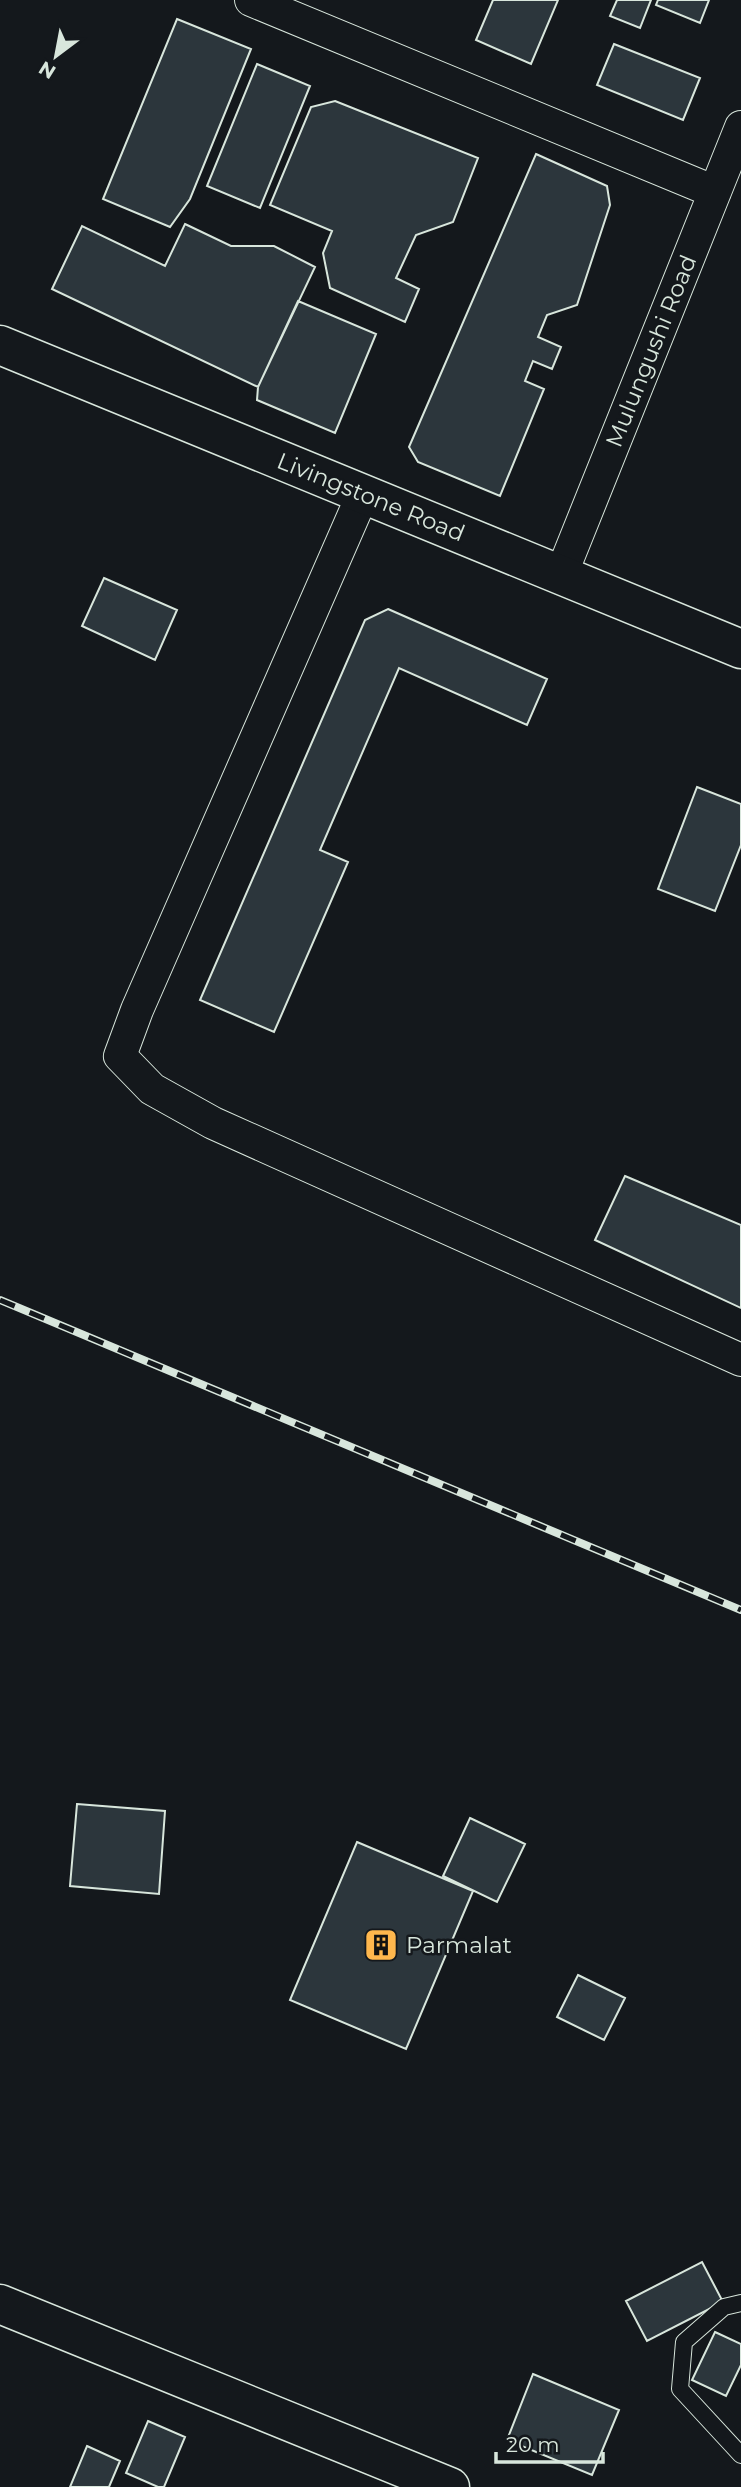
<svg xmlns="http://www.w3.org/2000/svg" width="741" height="2487" font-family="Montserrat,sans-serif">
<rect width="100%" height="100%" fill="#14181c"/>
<!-- building -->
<path fill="#2c363c" stroke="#d8e6dc" stroke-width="2" d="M493,0h65l-27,64 -55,-24z
M617,0h34l-11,28 -30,-12z
M658,0h51l-9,23 -44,-18z
M177,19l74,30 -61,150 -20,28 -67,-28z
M614,44l86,34 -17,42 -86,-35z
M257,64l53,22 -50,122 -53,-22z
M335,101l143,57 -25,64 -37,13 -20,43 23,11 -14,33 -75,-34 -7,-35 9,-22 -62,-26 41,-98z
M536,154l71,32 3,19 -33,100 -30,10 -9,22 23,10 -9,22 -19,-8 -8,20 19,8 -44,107 -82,-34 -9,-15z
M185,224l46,22h43l41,21 -57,120 -206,-98 30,-63 83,40z
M298,301l78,33 -41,99 -78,-33 1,-13z
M104,578l73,32 -22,50 -73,-34z
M388,609l159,70 -20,46 -128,-57 -79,182 28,12 -74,170 -74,-32 165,-380z
M697,787l44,17v41l-26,66 -57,-22z
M625,1176l116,49v83l-146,-68z
M77,1804l88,7 -6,83 -89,-8z
M470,1818l55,26 -28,58 -54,-26z
M357,1842l116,49 -67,158 -116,-49z
M578,1975l47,23 -21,42 -47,-23z
M702,2262l21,40 -76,39 -21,-40z
M715,2332l26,12v21l-15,31 -34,-16z
M533,2374l86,36 -27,65 -85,-35z
M148,2421l37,16 -21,50h-6l-32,-14z
M87,2446l33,15 -11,26h-39z"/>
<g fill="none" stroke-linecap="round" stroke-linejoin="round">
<defs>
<path id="service" d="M741,2303l-17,4 -40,35 -4,47 61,66"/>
<path id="minor" d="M251,0l464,192
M363,494l-226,516 -17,46 32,33 61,34 528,237
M561,575l180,-448"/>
<path id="secondary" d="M0,2304l450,183"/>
<path id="trunk" d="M0,345l741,304"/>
</defs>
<!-- service casing -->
<use href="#service" stroke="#d8e6dc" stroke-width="18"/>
<!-- minor casing -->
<use href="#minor" stroke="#d8e6dc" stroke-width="34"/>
<!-- secondary casing -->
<use href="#secondary" stroke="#d8e6dc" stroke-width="41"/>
<!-- trunk casing -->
<use href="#trunk" stroke="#d8e6dc" stroke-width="41"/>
<!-- service -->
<use href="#service" stroke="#14181c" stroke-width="16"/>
<!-- minor -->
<use href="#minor" stroke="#14181c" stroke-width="32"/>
<!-- secondary -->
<use href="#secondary" stroke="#14181c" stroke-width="38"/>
<!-- trunk -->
<use href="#trunk" stroke="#14181c" stroke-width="38"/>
<defs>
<path id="rail" d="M0,1300l741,310"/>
</defs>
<!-- rail casing -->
<use href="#rail" stroke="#d8e6dc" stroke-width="8"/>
<!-- rail -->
<use href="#rail" stroke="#14181c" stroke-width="5" stroke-dasharray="16" stroke-linecap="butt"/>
</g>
<!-- icons -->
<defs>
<symbol id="building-square" viewBox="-11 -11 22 22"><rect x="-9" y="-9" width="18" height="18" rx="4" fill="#ffb74d" stroke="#14181c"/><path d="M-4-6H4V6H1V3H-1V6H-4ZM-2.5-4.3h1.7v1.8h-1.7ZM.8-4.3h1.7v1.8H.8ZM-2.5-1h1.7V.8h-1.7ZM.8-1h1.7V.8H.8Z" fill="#111"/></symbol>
</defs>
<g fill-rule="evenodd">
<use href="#building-square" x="362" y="1926" width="38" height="38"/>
</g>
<g text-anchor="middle" stroke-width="5" stroke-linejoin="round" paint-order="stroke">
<!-- street labels -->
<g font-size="23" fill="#d8e6dc" stroke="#14181c">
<text transform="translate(651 351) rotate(-68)" y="8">Mulungushi Road</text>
<text transform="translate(371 497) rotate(22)" y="8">Livingstone Road</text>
</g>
<!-- poi labels -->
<g font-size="23" fill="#d8e6dc" stroke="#14181c" text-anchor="start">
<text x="406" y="1953">Parmalat</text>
</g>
</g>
<!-- north arrow -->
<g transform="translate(56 56) rotate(212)" stroke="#14181c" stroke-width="5" paint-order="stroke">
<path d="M0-5L12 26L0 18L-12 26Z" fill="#d8e6dc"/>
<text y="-10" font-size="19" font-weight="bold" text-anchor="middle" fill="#d8e6dc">N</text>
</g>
<!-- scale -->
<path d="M496 2452v10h107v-10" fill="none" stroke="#d8e6dc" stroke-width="3.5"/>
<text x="506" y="2452" font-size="21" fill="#d8e6dc" stroke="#14181c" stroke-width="5" paint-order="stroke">20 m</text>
</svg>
